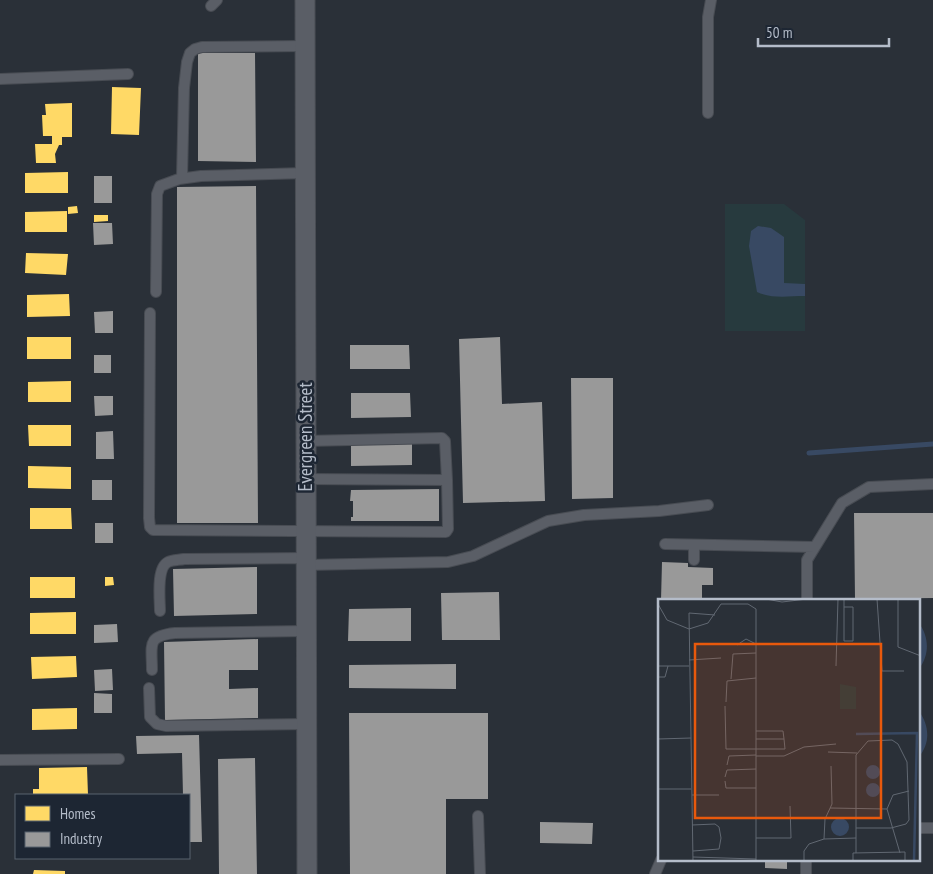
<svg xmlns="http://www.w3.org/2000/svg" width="933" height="874" font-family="'PT Sans Narrow',sans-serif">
<rect width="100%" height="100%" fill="#2a3038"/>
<!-- green -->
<path fill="#273a3e" d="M725,204h59l21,16v111h-80z"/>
<!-- water -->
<path fill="#384963" d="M758,226l13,2 13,9v46l21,1v12c-17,0 -33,3 -48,-4l-8,-46 2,-15z
M919,623c10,14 11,31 0,46z
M919,711c10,14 12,31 0,46z"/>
<!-- homes -->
<path fill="#ffd966" d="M112,87l29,1 -2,47 -28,-1z
M72,103v34h-10v8h-3l-4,9 1,9h-20l-1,-19h17v-8h-9l-1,-21h4l-1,-11z
M68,172v21h-43v-20z
M77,206l1,7 -10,1v-7z
M67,211v21h-42v-20z
M94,215h14v6l-14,1z
M26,253l42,1 -2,21 -41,-2z
M69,294l1,22 -43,1v-22z
M27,337h44v22h-44z
M71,381v21h-43v-20z
M28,425h43v21h-42z
M28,466l43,1v22l-43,-1z
M30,508h41l1,21h-42z
M30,577h45v21h-45z
M105,577h8l1,8 -9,1z
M76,612v22h-46v-21z
M76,656l1,21 -45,2 -1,-22z
M77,708v21l-45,1v-21z
M87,767l1,28h-55v-6h6v-21z
M34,870l31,1v3h-32z"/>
<!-- industry -->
<path fill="#999" d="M198,53h57l1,109 -58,-1z
M94,176h18v27h-18z
M256,186l2,337h-81v-336z
M93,223h19l1,21 -19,1z
M113,311v22h-18l-1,-21z
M500,337l2,67 40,-2 3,99 -82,2 -4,-164z
M350,345h59l1,24h-60z
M94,355h17v18h-17z
M571,378h42v120l-41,1z
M351,393h59l1,24 -60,1z
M94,396h19v19l-18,1z
M113,431l1,28h-18v-27z
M351,441h61v24l-61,1z
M92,480h20v20h-20z
M439,489v32h-88v-4h2v-16h-3l1,-11z
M854,513h79v85l-78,1z
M95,523h18v20h-18z
M662,562l26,1v4l25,1v17h-11v15h-41z
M257,567v47l-83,2 -1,-47z
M499,592l1,48h-58l-1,-47z
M411,608v33h-63l1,-32z
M117,624l1,18 -24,1v-18z
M258,639v31h-29v19l29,-1v30l-93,2 -1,-78z
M456,664v25l-107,-1v-23z
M112,669l1,21 -18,1 -1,-21z
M94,693l18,1v19h-18z
M349,713h139v86h-42v75h-96z
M199,735l3,107h-13v-47h-6l-1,-42 -45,1 -1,-18z
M255,758l2,116h-38l-1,-115z
M540,822l53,1 -1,21 -52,-1z
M765,860h22v9l-22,-1z"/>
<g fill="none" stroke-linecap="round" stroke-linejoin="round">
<!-- stream -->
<path stroke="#384963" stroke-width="5" d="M809,453l124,-9"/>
<defs>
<path id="service" d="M211,6l6,-6
M0,79l128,-5
M708,113v-96l3,-17
M182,178l2,-90 3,-26 3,-9 5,-4 7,-2 103,-1
M156,292l1,-98 3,-8 19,-7 22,-3 104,-3
M150,313l-1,205 1,9 3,3 293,2 2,-3 -1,-49 -141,-1
M305,441l137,-3 3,3 2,39
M665,544l150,3
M694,560v-15
M306,565l142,-3 25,-6 75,-35 36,-6 75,-4 49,-6
M807,600v-40l35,-57 27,-16 64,-3
M160,611c0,-11 -4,-43 8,-49 4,-2 11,-2 16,-3l122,-1
M152,670c0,-25 -6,-34 23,-37l131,-2
M149,688l1,29 7,7 9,2 140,-2
M0,760l119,-1
M478,816l2,58
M919,828h14
M806,860v14
M655,874l6,-14"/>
<path id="minor" d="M305,0l2,874"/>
</defs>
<!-- service casing -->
<use href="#service" stroke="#484c53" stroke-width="12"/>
<!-- minor casing -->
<use href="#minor" stroke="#484c53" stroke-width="21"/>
<!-- service -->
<use href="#service" stroke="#5a5e66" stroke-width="10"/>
<!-- minor -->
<use href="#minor" stroke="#5a5e66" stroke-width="19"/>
</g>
<g text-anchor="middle" stroke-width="5" stroke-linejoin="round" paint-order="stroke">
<!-- street labels -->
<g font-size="19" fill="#b4bcc9" stroke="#1d2633">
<text transform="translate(305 437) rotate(-90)" y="7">Evergreen Street</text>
</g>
</g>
<!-- overview -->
<g transform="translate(658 599)">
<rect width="262" height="262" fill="#2a3038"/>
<path d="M182,85l16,3v22h-16z" fill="#273a3e"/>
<path d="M208 173a7 7 0 1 1 14 0a7 7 0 1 1-14 0ZM208 191a7 7 0 1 1 14 0a7 7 0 1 1-14 0ZM173 228a9 9 0 1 1 18 0a9 9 0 1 1-18 0Z" fill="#384963"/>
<path fill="none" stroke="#384963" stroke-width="2.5" d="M198,135l61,-1 -3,128"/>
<path fill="none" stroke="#616872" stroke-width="1" d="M108,0l16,3 25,-3M219,0l5,72h22M240,0v48l23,9M0,5l9,16 22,9 19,-6 13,-19h27l8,5v252M186,8h9v34h-9v-42M79,46l9,-6 10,5M31,61l32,-2M0,67h31M178,67l2,-67M0,78h7l3,-11M73,80l2,-25 23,-1M68,103l1,-21 29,-3M67,107l1,43h59l-1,-10h-28M98,132h27l1,8M0,140l33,-1M170,153l29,1M98,157h28l20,-9 32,-3M69,166l2,-9 27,-1M67,178l2,-7 29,-1M67,182l1,7h30M0,190h33M34,196h27M172,209l57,1 13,44M229,210l6,-14 16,-4M34,226l23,-1 4,3 2,11 -2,11 -26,2M198,229h35l15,-4 3,-4 -2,-58 -9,-18 -6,-4 -24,1 -12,14v83M98,239h35l-1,-32M166,240l1,-20 7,-15 -1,-38M35,258l63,2M35,262l-4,-248 26,2M146,262v-10l5,-7 15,-5 32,-1v15M195,262v-8l52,-1v9"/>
<path fill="#e8590c" fill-opacity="0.15" stroke="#e8590c" stroke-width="2.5" d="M37,45h186v174h-186z"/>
<rect width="262" height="262" fill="none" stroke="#b4bcc9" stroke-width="2.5"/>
</g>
<!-- legend -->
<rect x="15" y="794" width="175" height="65" fill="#1d2633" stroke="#59626f"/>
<rect x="25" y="806" width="25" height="15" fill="#ffd966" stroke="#59626f"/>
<text x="60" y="819" font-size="15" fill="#b4bcc9">Homes</text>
<rect x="25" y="832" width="25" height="15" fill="#999999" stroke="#59626f"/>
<text x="60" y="844" font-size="15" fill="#b4bcc9">Industry</text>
<!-- scale -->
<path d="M758 38v8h131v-8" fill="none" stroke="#b4bcc9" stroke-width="2.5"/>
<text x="766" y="38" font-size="15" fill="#b4bcc9" stroke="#1d2633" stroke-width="4" paint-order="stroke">50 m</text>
</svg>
